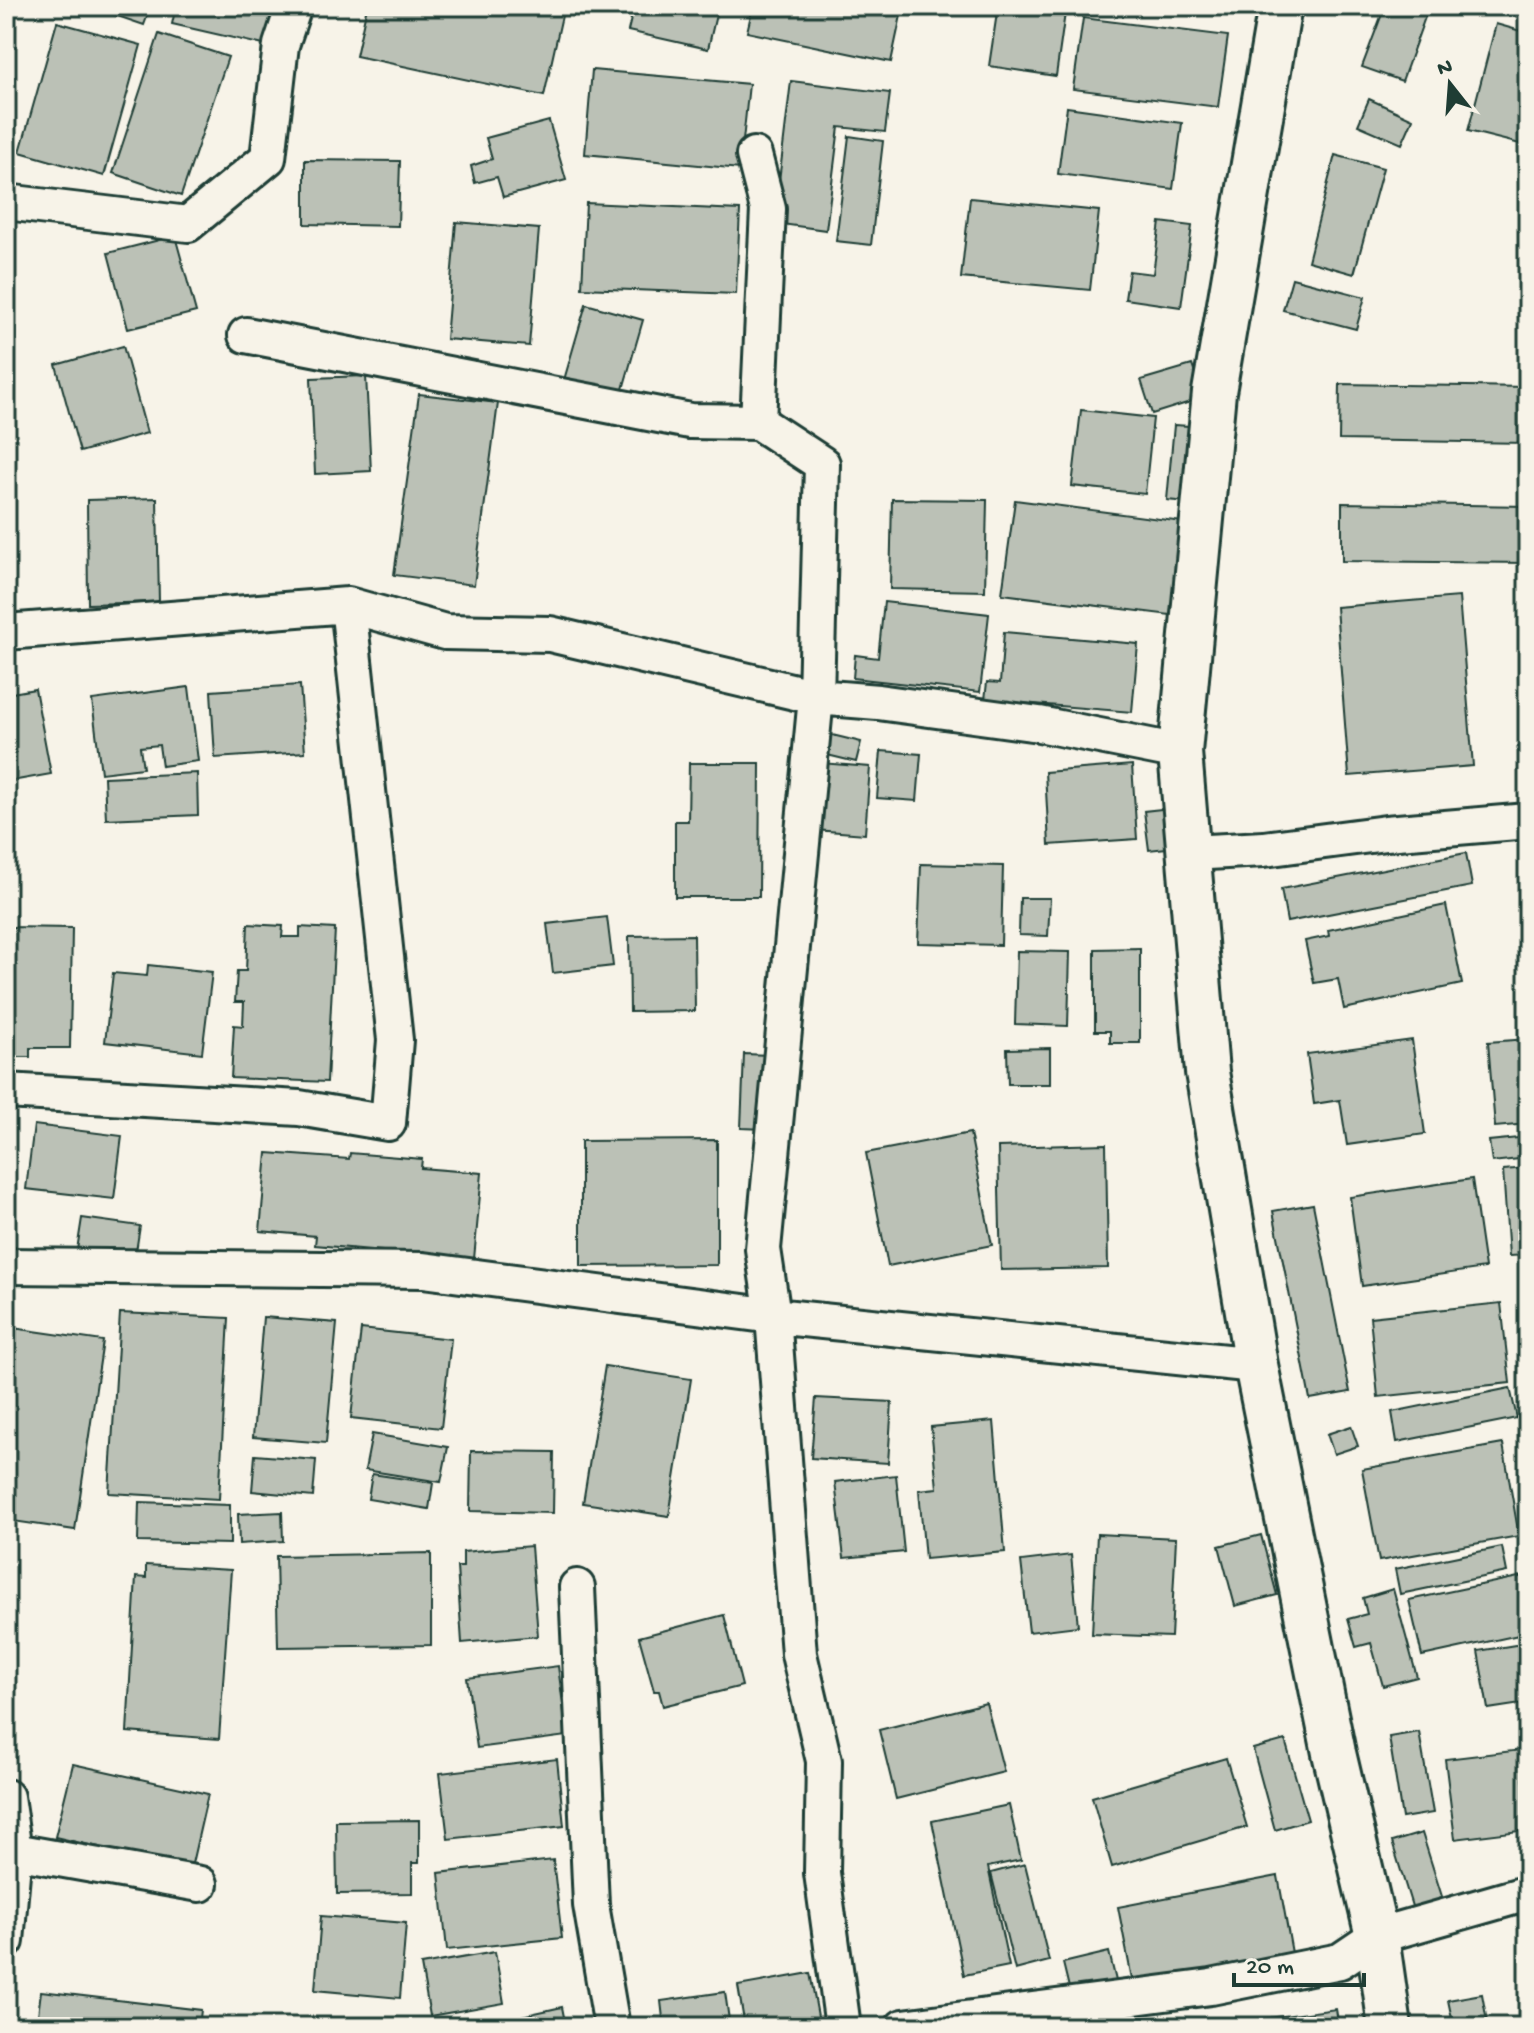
<svg xmlns="http://www.w3.org/2000/svg" width="1534" height="2033" font-family="'Gochi Hand',sans-serif">
<rect width="100%" height="100%" fill="#f7f3e8"/>
<filter id="ink" filterUnits="userSpaceOnUse"><feTurbulence type="fractalNoise" baseFrequency=".0125" numOctaves="2"/><feDisplacementMap in="SourceGraphic" scale="16" xChannelSelector="R" yChannelSelector="G"/><feConvolveMatrix kernelMatrix="1 2 1 2 8 2 1 2 1" color-interpolation-filters="sRGB"/></filter>
<g filter="url(#ink)">
<!-- building -->
<path fill="#bbc1b6" stroke="#1f3d34" stroke-width="2" d="M6,6h6l-6,27z
M88,6h63l-7,19z
M176,6h86l15,4 -9,36 -96,-22z
M367,6h175l21,5 -19,85 -188,-40z
M634,6h84l-10,43 -80,-18z
M753,6h150l-12,56 -144,-30z
M998,6h68l-10,70 -67,-10z
M1385,6h44l-27,75 -40,-14z
M1083,18l145,18 -10,71 -145,-18z
M57,22l84,23 -37,131 -84,-24z
M1496,24l32,9v113l-60,-15z
M159,34l69,23 -47,139 -68,-23z
M592,70l157,14 -9,85 -155,-15z
M791,81l99,12 -5,39 -46,-5 -13,103 -52,-7z
M1369,99l44,20 -11,25 -44,-19z
M1067,107l115,16 -9,66 -115,-15z
M549,121l17,59 -63,17 -6,-20 -22,6 -4,-17 21,-7 -6,-21z
M849,136l34,5 -12,104 -35,-4z
M1335,155l48,13 -29,106 -46,-13z
M305,160l95,1 -2,65 -93,-2z
M970,198l129,13 -9,79 -129,-12z
M586,203l154,7 -4,84 -154,-6z
M456,222l83,7 -10,117 -83,-7z
M1160,222l32,4 -11,81 -56,-8 4,-28 24,3z
M175,236l21,76 -68,17 -20,-76z
M1292,278l73,19 -9,32 -73,-19z
M586,304l57,16 -22,76 -57,-16z
M123,346l24,87 -67,19 -24,-87z
M1192,365l11,33 -51,16 -11,-34z
M366,376l5,95 -56,3 -4,-96z
M1340,384l188,3v56l-189,-3z
M419,394l79,9 -24,182 -80,-10z
M1081,410l72,8 -8,76 -73,-8z
M1174,425l31,2 -8,76 -30,-3z
M157,498l2,104 -71,2 -1,-104z
M892,499l95,1 -2,91 -95,-2z
M1015,500l168,22 -13,93 -168,-21z
M1342,503l186,3v57l-186,-2z
M1459,597l14,169 -124,10 -13,-169z
M884,602l105,12 -9,78 -127,-14 2,-23 23,3z
M1004,632l134,12 -6,68 -147,-12 2,-18 13,1z
M300,685l5,67 -90,6 -4,-67z
M189,687l9,74 -36,5 -3,-21 -19,2 3,21 -42,5 -9,-73z
M35,689l16,85 -45,8v-88z
M824,733l37,9 -5,20 -37,-9z
M881,751l40,3 -4,47 -40,-3z
M689,763h71l-1,134h-84v-76h13z
M821,763l49,4 -5,67 -50,-4z
M1132,765l5,74 -88,6 -4,-73z
M197,773l1,42 -92,4 -2,-42z
M1170,808l5,39 -26,3 -5,-39z
M1466,853l6,33 -185,36 -6,-33z
M921,864l82,2 -2,79 -83,-2z
M1020,898h30l-2,38 -29,-1z
M1446,905l16,79 -118,25 -6,-30 -24,4 -9,-42 24,-5 -1,-6z
M607,917l6,49 -60,7 -6,-49z
M248,924l35,2 -1,11h18v-10l35,2 -8,153 -96,-4 3,-53 9,1 1,-24h-9l2,-31h9z
M6,927l66,1 -2,120h-40v9h-24z
M694,935l1,76 -65,1 -1,-76z
M1140,948v95h-30v-12h-15v-82z
M1017,951l53,1 -2,74 -53,-2z
M148,965l64,7 -10,81 -97,-11 8,-69 34,3z
M1528,1039v85l-33,3 -7,-85z
M1412,1040l13,94 -78,11 -7,-45 -26,4 -7,-50z
M1050,1048v36h-42l-1,-35z
M744,1054l26,1 -4,74 -25,-1z
M34,1125l88,11 -8,63 -88,-10z
M970,1133l22,112 -104,21 -22,-113z
M1528,1137v21l-36,4 -3,-21z
M717,1140v125l-136,1v-125z
M1106,1144l2,124 -107,2 -3,-123z
M267,1153l82,6 1,-6 72,6 -1,9 61,5 -8,86 -159,-14 1,-9 -56,-5z
M1528,1168v87l-19,1 -6,-86z
M1472,1179l13,89 -123,18 -12,-89z
M6,1202h8l-1,49h-7z
M1313,1204l37,188 -40,7 -37,-188z
M82,1218l58,8 -5,32 -58,-8z
M1501,1303l9,80 -132,14 -8,-80z
M120,1313l109,5 -10,181 -110,-6z
M263,1317l74,6 -11,120 -73,-6z
M6,1327l97,14 -28,189 -69,-10z
M361,1329l90,10 -10,89 -90,-10z
M605,1366l86,13 -22,137 -86,-13z
M1510,1388l7,30 -120,24 -5,-30z
M816,1398l76,4 -4,61 -77,-5z
M994,1421l11,131 -80,7 -6,-69 18,-2 -6,-61z
M1351,1426l7,20 -24,8 -7,-20z
M372,1434l76,13 -7,35 -76,-12z
M1503,1444l16,92 -140,25 -17,-92z
M471,1451l83,1 -1,61 -83,-2z
M255,1455l61,5 -3,37 -61,-6z
M372,1474l61,9 -4,26 -61,-10z
M896,1475l8,77 -60,6 -9,-76z
M139,1502l91,3v39l-92,-2z
M282,1512l1,29 -44,3 -1,-30z
M1097,1534l79,4 -5,99 -79,-3z
M1261,1535l16,60 -42,11 -16,-60z
M531,1546l7,90 -76,7 -5,-76h6v-15z
M1502,1547l5,25 -107,22 -5,-25z
M431,1553v92l-153,2 -2,-91z
M1071,1555l7,71 -49,6 -8,-71z
M146,1565l85,5 -12,169 -92,-7 9,-155 10,1z
M1528,1575v58l-106,23 -13,-56z
M1393,1589l24,88 -34,9 -12,-43 -15,4 -8,-28 19,-5 -4,-16z
M724,1615l18,71 -79,20 -4,-15h-5l-15,-54z
M1528,1643v60l-40,6 -10,-58z
M558,1666l9,70 -90,12 -10,-70z
M986,1703l18,69 -108,27 -17,-69z
M1419,1732l14,81 -31,5 -13,-81z
M1285,1740l23,80 -33,10 -22,-81z
M1521,1750l7,80 -73,9 -10,-80z
M1226,1758l21,69 -135,40 -20,-70z
M557,1759l7,67 -116,13 -8,-66z
M73,1764l135,30 -17,74 -136,-31z
M1009,1805l12,55 -33,7 21,99 -45,9 -32,-154z
M419,1820v43h-7v30l-75,1 -1,-73z
M1422,1833l23,73 -30,10 -23,-74z
M553,1860l9,78 -115,12 -8,-77z
M1025,1864l24,97 -34,9 -24,-97z
M1278,1876l14,77 -159,31 -15,-77z
M321,1916l85,7 -6,75 -85,-8z
M495,1952l9,51 -74,13 -9,-51z
M1109,1952l8,33 -46,11 -8,-33z
M810,1973l10,54h-75l-7,-41z
M41,1991l160,19 -2,17h-152v-3l-10,-1z
M725,1992l5,35h-66l-3,-26z
M1482,1994l6,33h-51l-1,-5 16,-3 -4,-19z
M562,2007l4,20h-94z
M1336,2009l3,18h-137z"/>
<g fill="none" stroke-linecap="round" stroke-linejoin="round">
<defs>
<path id="minor" d="M754,155l14,54 -10,213
M6,202l182,22 80,-66 13,-113 13,-39
M246,335l444,86 68,1 64,42 -6,233 -53,552 10,67 26,338 25,107 -2,112 21,154
M6,632l342,-27 97,27 105,2 266,63 62,5 161,22 141,28
M1189,853l75,-4 122,-16 142,-12
M6,1091l293,17 89,15 7,-83 -47,-435
M6,1266l417,4 350,46 483,49
M577,1587l14,318 21,122
M6,1797l8,54 -8,90
M14,1851l186,33
M903,2027l308,-40 129,-26 37,-25 151,-43"/>
<path id="tertiary" d="M1280,6l-66,386 -34,360 27,320 49,293 78,388 43,183 13,91"/>
</defs>
<!-- minor casing -->
<use href="#minor" stroke="#1f3d34" stroke-width="40"/>
<!-- tertiary casing -->
<use href="#tertiary" stroke="#1f3d34" stroke-width="48"/>
<!-- minor -->
<use href="#minor" stroke="#f7f3e8" stroke-width="34"/>
<!-- tertiary -->
<use href="#tertiary" stroke="#f7f3e8" stroke-width="42"/>
</g>
</g>
<!-- margin -->
<rect width="1534" height="2033" fill="none" stroke="#f7f3e8" stroke-width="32"/>
<rect x="16" y="16" width="1502" height="2001" fill="none" stroke="#1f3d34" stroke-width="3" filter="url(#ink)"/>
<!-- north arrow -->
<g transform="translate(1450 84) rotate(343)" stroke="#f7f3e8" stroke-width="6" paint-order="stroke">
<path d="M0-6L14 30L0 20L-14 30Z" fill="#1f3d34"/>
<text y="-12" font-size="22" font-weight="bold" text-anchor="middle" fill="#1f3d34">N</text>
</g>
<!-- scale -->
<path d="M1234 1973v12h130v-12" fill="none" stroke="#1f3d34" stroke-width="4"/>
<text x="1246" y="1973" font-size="24" fill="#1f3d34" stroke="#f7f3e8" stroke-width="6" paint-order="stroke">20 m</text>
</svg>
